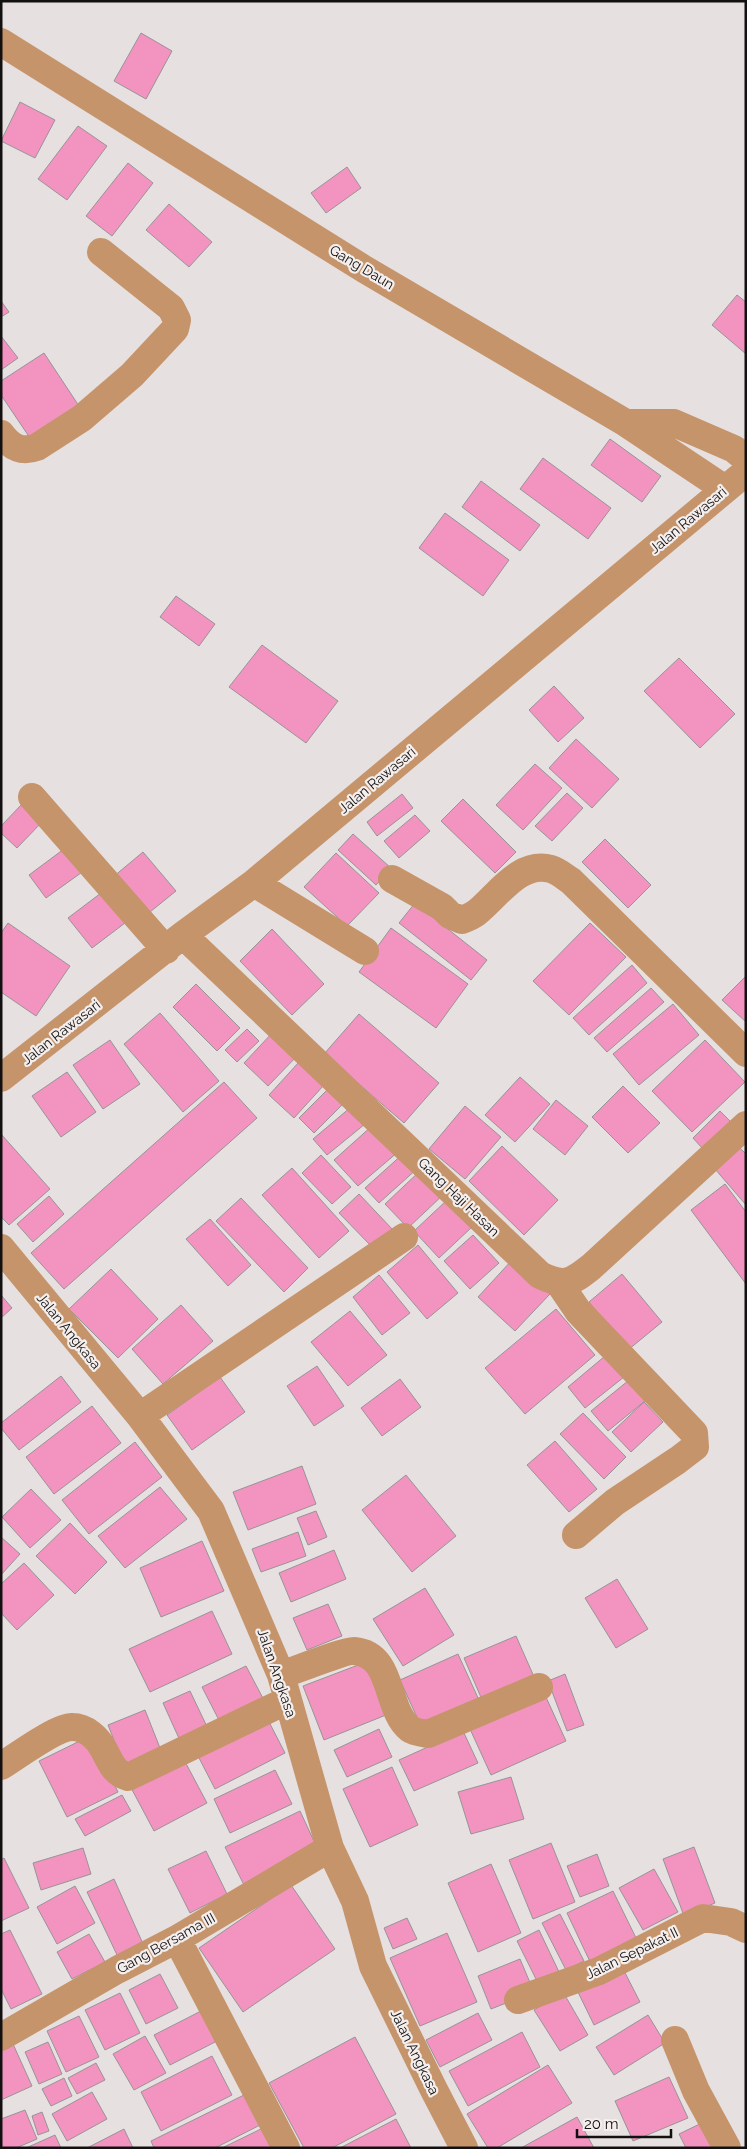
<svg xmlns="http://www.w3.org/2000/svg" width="747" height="2149" font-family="Raleway,sans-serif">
<rect width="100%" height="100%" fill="#e6e0e0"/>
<!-- building -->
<path fill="#f394c0" stroke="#999395" d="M141,33l31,18 -26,48 -32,-18z
M20,102l35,18 -20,38 -34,-17z
M78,126l29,20 -40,54 -29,-21z
M128,163l25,20 -41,53 -26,-20z
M347,167l14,21 -35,25 -15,-20z
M169,204l43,38 -23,25 -43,-37z
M737,295l9,7v52l-34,-29z
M1,301l8,11 -8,5z
M1,336l17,22 -17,12z
M44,353l35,53 -49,32 -29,-43v-14z
M610,439l51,37 -19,26 -51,-37z
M543,458l68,50 -23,31 -68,-50z
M481,481l59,44 -20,26 -58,-44z
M445,513l64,47 -26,36 -64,-48z
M176,596l39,28 -16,22 -39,-29z
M262,645l76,56 -32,42 -77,-56z
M679,658l56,56 -35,34 -56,-57z
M554,686l30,32 -26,24 -29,-32z
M576,739l43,40 -27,29 -43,-40z
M535,764l27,24 -39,42 -27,-25z
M567,793l16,15 -31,33 -17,-15z
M402,794l11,14 -36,28 -10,-14z
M463,799l53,53 -21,21 -54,-52z
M23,803l19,19 -25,26 -16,-15v-7z
M415,815l15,16 -31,27 -15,-17z
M353,834l38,34 -15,17 -38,-35z
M605,839l46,46 -23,23 -46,-46z
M68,846l17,24 -39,28 -17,-23z
M143,852l33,39 -31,25 -32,-39z
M336,853l43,40 -32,33 -43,-39z
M101,893l24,30 -33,25 -24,-30z
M415,903l72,57 -16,20 -72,-57z
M8,923l62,43 -34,50 -35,-24v-59z
M590,923l36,34 -57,58 -36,-34z
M391,928l77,56 -32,44 -77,-56z
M272,929l52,55 -32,31 -52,-54z
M632,965l15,18 -58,52 -16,-17z
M746,976v46l-24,-22z
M196,984l44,44 -23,23 -44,-44z
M651,988l13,14 -57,50 -13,-14z
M673,1004l26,31 -60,50 -26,-31z
M160,1013l59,68 -36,31 -59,-68z
M359,1014l80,69 -35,40 -80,-69z
M247,1029l12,12 -22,21 -12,-12z
M274,1031l25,23 -31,32 -24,-23z
M110,1040l30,44 -37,25 -30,-44z
M705,1040l40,42 -53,50 -40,-41z
M299,1062l25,23 -30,33 -25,-23z
M67,1072l29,40 -35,25 -29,-41z
M520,1077l30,27 -35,38 -30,-27z
M224,1082l33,36 -193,171 -33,-36z
M331,1086l15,15 -32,32 -15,-15z
M623,1086l37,37 -32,30 -36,-36z
M556,1100l32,26 -23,29 -32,-26z
M465,1106l36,31 -36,42 -36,-30z
M351,1107l14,17 -38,31 -14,-16z
M720,1111l11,11 -28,27 -10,-11z
M373,1125l25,27 -40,34 -24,-26z
M1,1134l49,55 -41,36 -8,-8z
M502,1146l56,54 -34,35 -55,-54z
M740,1148l6,6v51l-31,-36z
M405,1152l14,15 -40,36 -14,-15z
M321,1155l30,32 -19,17 -30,-31z
M292,1168l57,63 -30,27 -57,-63z
M421,1170l23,24 -36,34 -23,-24z
M725,1184l21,28v72l-55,-74z
M359,1194l35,37 -20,18 -35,-36z
M49,1196l15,18 -31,28 -16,-18z
M241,1198l67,70 -24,24 -68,-71z
M446,1201l26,26 -33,31 -25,-27z
M210,1219l41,46 -23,21 -42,-47z
M473,1235l26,28 -29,26 -26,-28z
M418,1245l40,48 -31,26 -40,-47z
M513,1259l37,35 -35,37 -37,-34z
M111,1269l47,50 -40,39 -49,-49z
M622,1274l40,48 -34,28 -39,-48z
M379,1275l31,38 -28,22 -29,-38z
M1,1295l11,13 -11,10z
M181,1305l32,36 -50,43 -31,-35z
M556,1309l39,46 -70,59 -40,-46z
M350,1311l37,44 -39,31 -37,-44z
M611,1351l18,22 -44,35 -17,-21z
M317,1366l27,40 -30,20 -27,-40z
M61,1376l20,26 -62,48 -18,-22v-5z
M634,1376l17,20 -43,35 -17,-20z
M220,1377l25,35 -53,38 -25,-35z
M400,1379l21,28 -39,29 -21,-28z
M644,1402l19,20 -32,30 -19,-20z
M92,1406l29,37 -67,51 -28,-37z
M583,1413l43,44 -22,22 -44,-45z
M555,1441l42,48 -28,23 -42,-47z
M135,1442l27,35 -73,57 -27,-34z
M302,1466l14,38 -68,26 -15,-38z
M406,1475l50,61 -44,36 -50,-62z
M160,1487l27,32 -62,49 -27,-32z
M31,1489l30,31 -31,28 -28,-31z
M316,1511l11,26 -19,8 -11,-27z
M70,1523l37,39 -32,32 -39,-38z
M298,1532l8,24 -45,16 -9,-23z
M1,1537l19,17 -19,21z
M202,1541l22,50 -63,26 -21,-49z
M334,1550l12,29 -55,23 -12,-29z
M24,1563l30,32 -37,35 -16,-17v-29z
M617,1579l31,50 -32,19 -31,-50z
M425,1588l29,47 -51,31 -30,-47z
M328,1604l14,32 -35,14 -14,-32z
M212,1611l20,43 -82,38 -21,-43z
M516,1636l19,43 -52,23 -19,-44z
M458,1654l21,46 -58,26 -21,-46z
M366,1662l20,53 -62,25 -21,-54z
M246,1666l20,38 -44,22 -20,-39z
M565,1674l19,51 -17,6 -19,-50z
M190,1691l20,42 -28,12 -19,-42z
M545,1695l21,46 -75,34 -21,-46z
M145,1710l17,43 -37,15 -17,-43z
M267,1718l18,35 -70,36 -18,-35z
M379,1729l13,28 -45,20 -13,-27z
M463,1731l15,32 -64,28 -15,-31z
M90,1736l28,56 -51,25 -28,-56z
M182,1756l25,47 -53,28 -25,-47z
M392,1767l26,58 -48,22 -27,-58z
M275,1770l17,34 -62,29 -16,-34z
M511,1777l13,42 -53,15 -13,-42z
M122,1795l9,16 -46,25 -10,-17z
M300,1811l19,41 -74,35 -20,-40z
M551,1843l24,59 -42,17 -24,-59z
M694,1847l21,56 -31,13 -21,-57z
M83,1848l8,26 -50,16 -8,-27z
M206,1851l21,43 -37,19 -22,-44z
M597,1854l12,32 -29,11 -13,-31z
M4,1858l25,50 -28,13v-61z
M491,1864l30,69 -43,19 -30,-69z
M654,1869l24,43 -35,18 -24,-42z
M114,1879l30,67 -26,11 -31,-65z
M291,1885l44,64 -92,63 -44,-64z
M75,1886l20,37 -38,21 -20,-37z
M613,1891l27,55 -47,22 -26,-55z
M560,1914l24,47 -18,9 -24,-47z
M407,1918l10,21 -24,10 -9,-21z
M10,1930l32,64 -31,15 -10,-20v-55z
M539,1930l21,44 -21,11 -22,-44z
M447,1933l30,69 -57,24 -30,-68z
M89,1934l16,28 -33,17 -15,-27z
M520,1959l14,33 -43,17 -13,-33z
M621,1965l19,37 -46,23 -18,-37z
M160,1974l18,34 -32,16 -17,-34z
M563,1992l25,43 -28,16 -26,-41z
M120,1993l20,40 -35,17 -20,-40z
M203,2010l16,30 -49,25 -16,-30z
M478,2013l14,27 -52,27 -14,-27z
M648,2015l17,28 -51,32 -18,-28z
M79,2016l20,41 -33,15 -19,-41z
M522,2032l18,35 -72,39 -19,-35z
M145,2036l21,37 -32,17 -21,-36z
M355,2037l41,77 -64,34h-28l-35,-65z
M48,2042l14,32 -23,10 -14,-32z
M13,2044l19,42 -31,14v-51z
M212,2056l20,39 -71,36 -20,-39z
M96,2063l9,17 -28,14 -9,-16z
M548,2065l24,38 -75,45h-9l-21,-34z
M669,2077l19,41 -55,23 -18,-40z
M64,2078l8,18 -21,10 -9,-17z
M92,2092l15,27 -40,22 -15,-27z
M250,2092l16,30 -51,26h-61l-3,-7z
M25,2110l12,29 -21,9h-15v-29z
M42,2112l7,19 -11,4 -6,-19z
M577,2117l17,31h-73z
M396,2119l15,29h-71z
M710,2119l14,29h-38l-7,-14z
M263,2128l10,20h-51z
M124,2129l9,19h-46z
M55,2135l6,13h-35z"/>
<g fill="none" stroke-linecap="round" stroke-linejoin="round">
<!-- minor -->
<path stroke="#c6946a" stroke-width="28" d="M1,42l363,227 262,154 99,66
M626,423h48l60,26 12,10
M1,434c10,13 20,19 36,13l45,-29 50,-43 43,-46 2,-9 -6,-12 -70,-56
M32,797l134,153
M392,879l50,28 8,8 12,5c5,-2 10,-4 14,-7 21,-16 43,-53 75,-44 7,2 14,8 20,12l175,172
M254,883l111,68
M183,935l357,340c24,12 31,8 51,-8l155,-142
M1,1078l182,-143 71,-52 492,-411
M1,1248l139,168 71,95 70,164 49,173 25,53 18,65 60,122 31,60
M559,1283l19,28 116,122 1,14 -17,13 -63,42 -39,33
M140,1416l264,-179
M281,1675c12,-4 65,-25 73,-24 40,3 31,58 56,78 4,3 13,4 18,5l111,-47
M1,1766c15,-9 55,-39 71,-39 14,0 26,11 32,23 7,13 10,23 24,27l160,-77
M177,1939l109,209
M518,2000l81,-29 104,-53 28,4 15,7
M1,2037l116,-67 60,-31 153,-91
M675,2040l21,51 31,57"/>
</g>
<g text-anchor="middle" stroke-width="4.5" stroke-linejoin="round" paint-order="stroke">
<!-- street labels -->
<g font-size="14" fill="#121010" stroke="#f4eeed">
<text transform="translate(362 267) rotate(31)" y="5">Gang Daun</text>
<text transform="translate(688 520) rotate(-40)" y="5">Jalan Rawasari</text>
<text transform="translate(377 780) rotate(-40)" y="5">Jalan Rawasari</text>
<text transform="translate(61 1032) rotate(-38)" y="5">Jalan Rawasari</text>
<text transform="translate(459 1197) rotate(44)" y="5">Gang Haji Hasan</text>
<text transform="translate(69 1331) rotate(51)" y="5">Jalan Angkasa</text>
<text transform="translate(277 1673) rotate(71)" y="5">Jalan Angkasa</text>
<text transform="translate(166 1943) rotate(-29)" y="5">Gang Bersama III</text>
<text transform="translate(632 1953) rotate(-26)" y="5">Jalan Sepakat II</text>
<text transform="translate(415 2052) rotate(64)" y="5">Jalan Angkasa</text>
</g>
</g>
<!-- border -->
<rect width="747" height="2149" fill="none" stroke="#121010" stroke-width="5"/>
<!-- scale -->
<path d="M577 2129v8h94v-8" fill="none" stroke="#121010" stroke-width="2.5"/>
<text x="584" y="2129" font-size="15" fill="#121010" stroke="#f4eeed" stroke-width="4" paint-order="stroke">20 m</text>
</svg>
